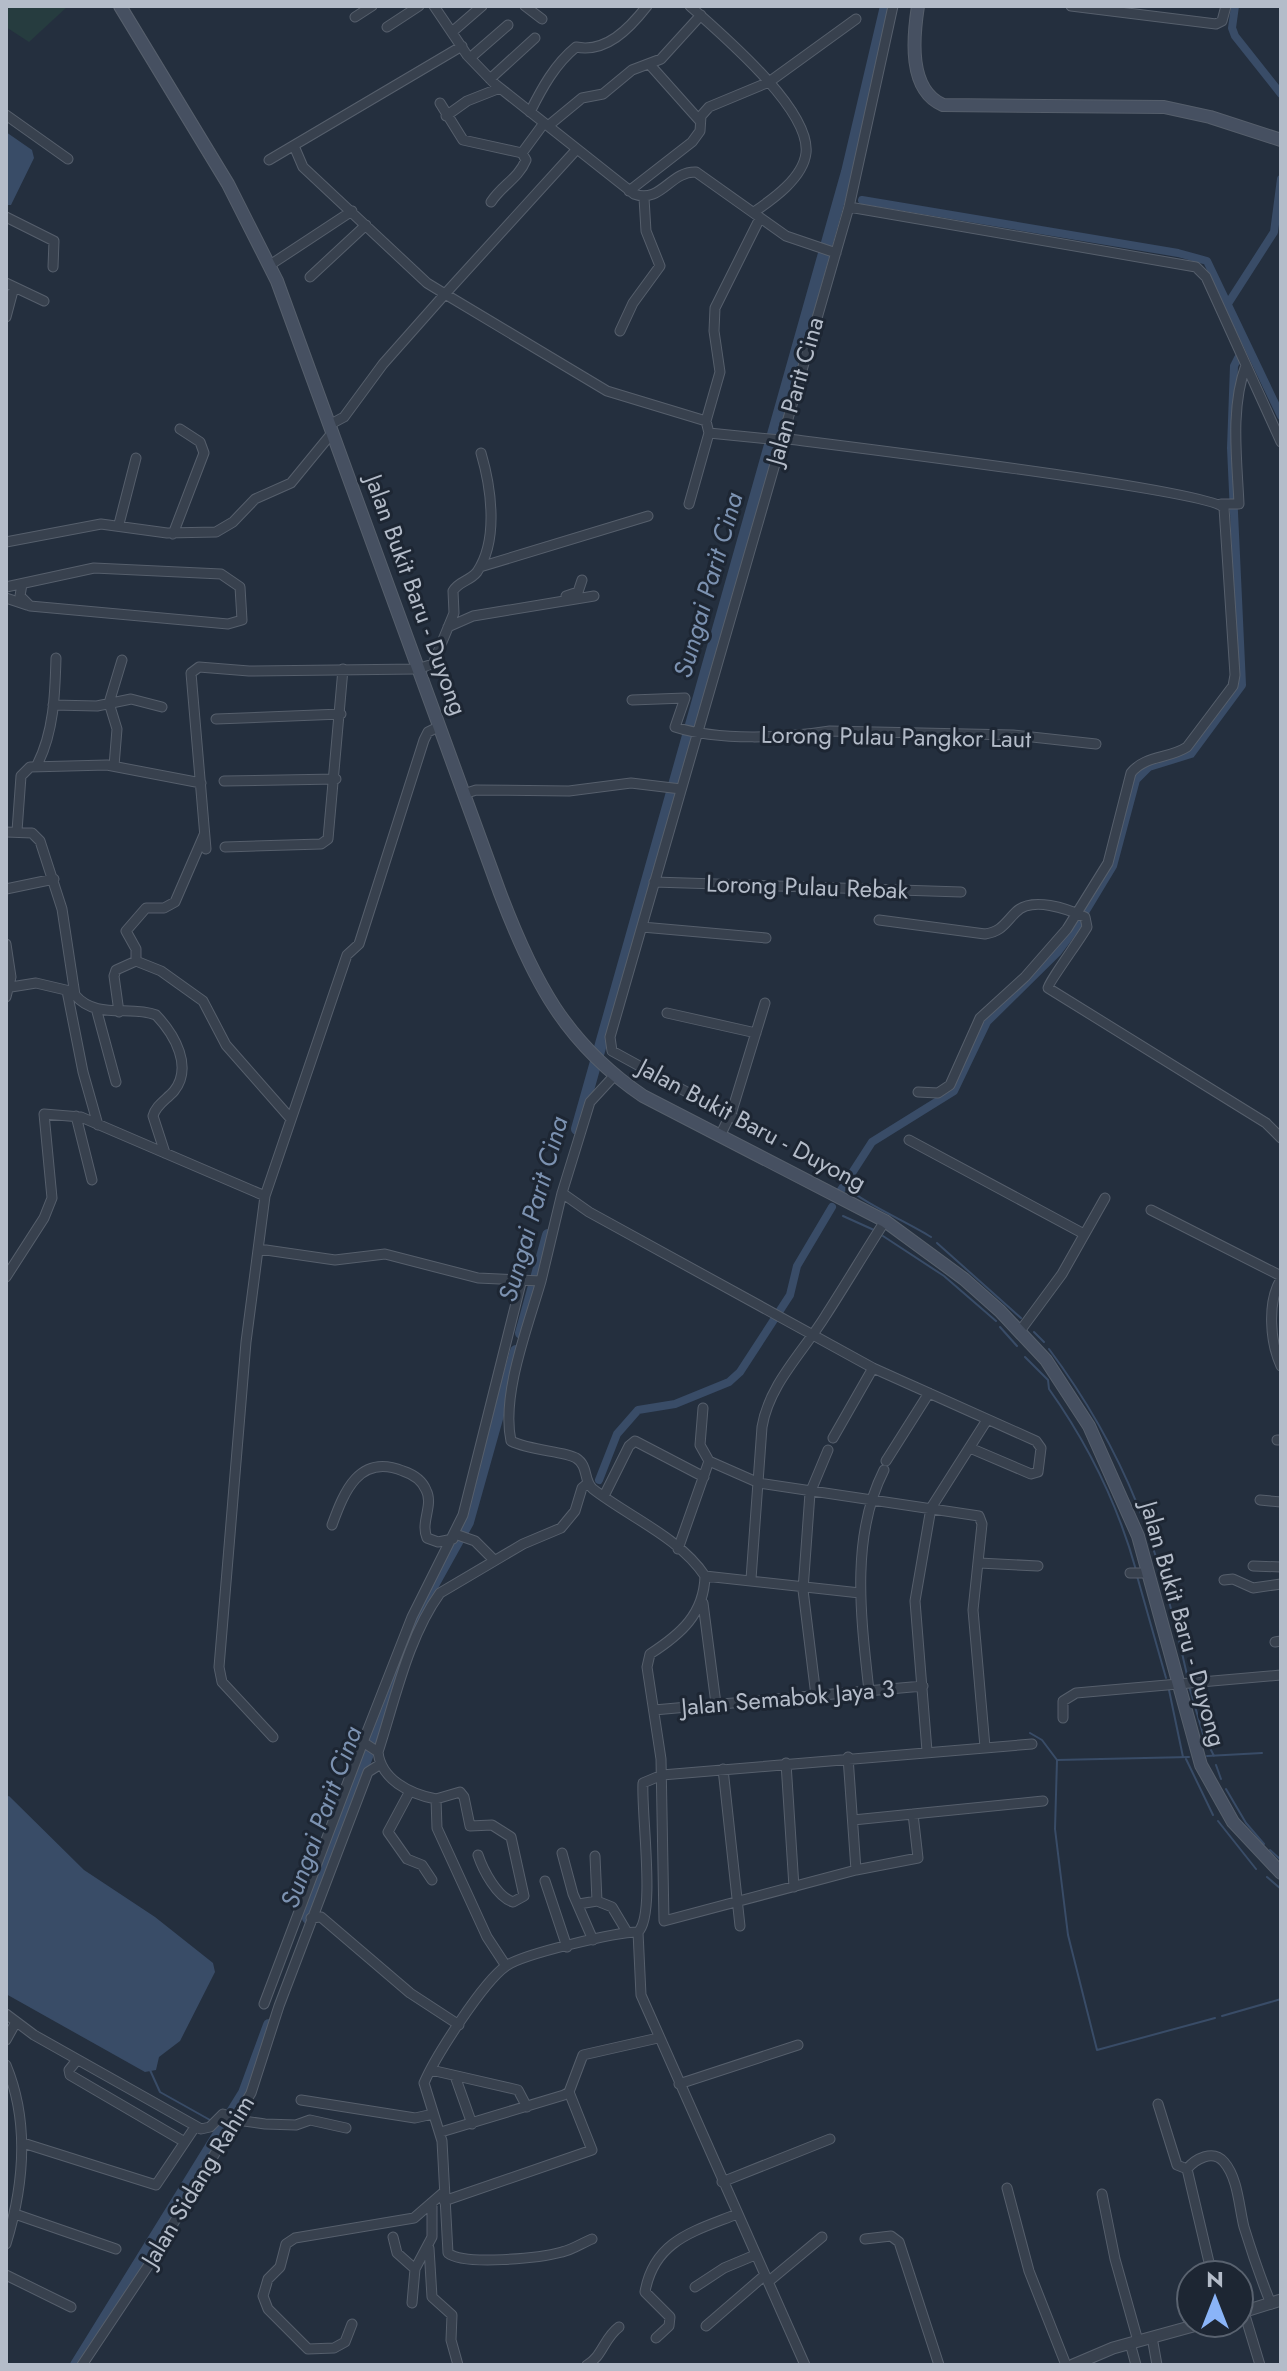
<svg xmlns="http://www.w3.org/2000/svg" width="1287" height="2371" font-family="Jost,sans-serif">
<rect width="100%" height="100%" fill="#242f3e"/>
<!-- green -->
<path fill="#263c3f" d="M6,6h62l-39,36 -23,-15z"/>
<!-- water -->
<path fill="#394c67" d="M6,132l26,18 2,8 -23,47h-5z
M9,1796l75,74 71,47 58,46 2,9 -35,69 -21,16 -3,13 -11,2 -139,-78v-197z"/>
<g fill="none" stroke-linecap="round" stroke-linejoin="round">
<!-- stream -->
<path stroke="#394c67" stroke-width="2" d="M844,1185c20,19 62,36 87,52
M843,1216l31,14
M883,1236l61,40 52,45
M937,1243l84,75
M1000,1327l17,19
M1034,1332l10,10
M1049,1349c79,106 110,199 138,326
M1025,1357l23,23 1,9c39,55 69,116 87,181
M1137,1576l29,102
M1189,1686l14,48 11,22
M1169,1690l14,67
M1030,1733l12,7 15,20
M1207,1756l55,-3
M1189,1757l-132,3 -2,69 13,106 29,115 118,-32
M1186,1759l27,56
M1216,1765l5,14
M1226,1789l20,34 18,21
M1218,1821l38,48
M1270,1850l11,10
M1267,1877l14,12
M1222,2016l59,-17
M150,2070l10,22 50,28"/>
<!-- canal -->
<path stroke="#394c67" stroke-width="8" d="M1235,6l-3,22 3,8 46,58
M862,200l316,53 29,8 74,155
M1229,302l45,-70 7,-53
M841,1190l31,-48 82,-51 33,-69 70,-69 18,-24 38,-63 23,-86 13,-13 42,-13 51,-69 -11,-237 3,-82 4,-8
M599,1480l18,-46 21,-24 37,-6 54,-22 11,-10 50,-77 7,-29 35,-59"/>
<!-- river -->
<path stroke="#394c67" stroke-width="12" d="M577,1129l270,-957 39,-166
M521,1333l27,-98
M308,1918l115,-315 45,-81 48,-171
M76,2365l168,-272 25,-68"/>
<defs>
<path id="minor" d="M434,6l33,49 28,29 139,110c27,10 36,-23 62,-22l90,64 50,17
M525,6l17,13
M690,6c30,27 121,103 116,147 -3,25 -33,46 -52,59
M1071,6l145,18 6,-3 4,-15
M355,17l17,-11
M387,27l32,-21
M452,32l30,-26
M470,58l38,-33
M651,66l49,55
M490,79l45,-41
M440,103l23,37 59,13 22,-30
M530,112c12,-24 25,-48 46,-65 30,6 53,-18 71,-41
M6,115l62,44
M446,116l21,-15 33,-13
M548,126l34,-28 21,-4 29,-24 29,-11 40,-44
M294,146l9,21 124,116 18,11 132,-145
M269,160l193,-114
M629,191l63,-49 8,-11 1,-15 8,-9 60,-25 87,-63
M491,202c11,-17 27,-23 35,-42l-4,-7
M849,207l347,60 10,10 75,165
M6,217l48,24 -1,26
M270,265l82,-54
M310,277l56,-52
M6,283l38,18
M6,317l8,-30
M620,331l13,-28 27,-37 -14,-35 -2,-33
M706,421l14,-49 -6,-41 1,-23 45,-90
M329,425l15,-8 39,-53 62,-70 162,97 99,30 3,12 -20,71
M709,433l71,7
M781,438c53,7 428,52 443,70l11,167 -2,11 -46,61c-18,12 -42,8 -56,26l-23,90 -41,66 -42,48 -45,41 -30,67 -12,8 -20,-1
M1221,504h18c-2,-45 -9,-96 7,-139
M119,524l17,-66
M173,534l31,-81 -4,-11 -20,-13
M6,542l95,-18 66,9 49,-1 17,-10 22,-23 36,-16 41,-50
M480,567l168,-51
M6,587l88,-19 127,6 19,13 2,33 -14,4 -198,-18 -10,-10 2,-12
M566,596l12,-4 4,-12
M6,598l21,7
M448,627l25,-11 121,-20
M632,700l53,-2 -10,29c43,14 111,11 155,4l183,4 83,9
M53,705l44,1 34,-7 31,8
M216,719l125,-5
M37,765c17,-33 18,-71 19,-107
M114,766l3,-37 -8,-26 13,-43
M224,781l112,-2
M464,794l12,-4 93,1 62,-8 50,6
M17,831l4,-55 9,-9 77,-2 94,18
M6,832l26,1 8,8 22,68 13,86c21,25 55,10 81,20 19,20 37,52 18,76 -8,9 -18,14 -21,25l12,37
M225,847l96,-3 7,-5 15,-170
M206,849l-15,-176 8,-6 50,4 168,-2 16,-5 21,-51 -1,-22c6,-10 17,-10 24,-19 22,-32 14,-85 4,-119
M654,882l307,10
M6,889l48,-10
M879,920l106,14c17,-3 19,-10 31,-22 16,-16 52,-3 69,5l2,10c-6,11 -39,56 -39,61l218,135 15,15
M642,927l124,11
M6,944l5,33 -5,20
M136,961l25,10 42,30 23,44 65,74
M11,987l25,-4 34,8
M67,991l16,81 15,53
M96,1008l20,74
M119,1012l-5,-36 2,-6 20,-9v-12l-10,-18 20,-23h18l11,-6 29,-67
M667,1013l89,20
M76,1116l16,64
M756,1130l-144,-79 -2,-14 239,-830 44,-201
M720,1136l12,-25 33,-108
M909,1140l175,94
M562,1193l27,19 284,156 163,73 5,7 -3,24 -7,2 -61,-26
M1151,1210l130,66
M259,1249l76,11 50,-6 93,24 63,3 21,-88 28,-91 24,-26
M6,1277l38,-59 8,-20 -8,-84 37,3 184,79
M1281,1279c-14,23 -11,63 0,87
M541,1281c-13,45 -40,114 -30,160 20,10 53,10 65,17 13,8 7,23 17,31 36,28 86,48 112,87 -1,38 -24,58 -55,78l-3,13 14,92 3,162 192,-51 62,-12 -5,-44
M1020,1331l42,-57 43,-76
M703,1408l-3,37 9,16 50,22 220,33 3,8 -9,86 12,137
M833,1438l40,-70
M1277,1440h4
M886,1461l43,-68
M604,1496l25,-50 6,-5 69,36
M1260,1500l21,2
M332,1525c12,-33 27,-72 71,-54 9,3 19,9 23,19 8,15 -6,32 1,48l11,4 15,-3
M455,1534l20,7 19,19
M678,1549l31,-88
M979,1563l59,3
M1253,1566l28,1
M1130,1573h18
M705,1576l155,17
M751,1579l11,-152c7,-43 42,-76 64,-112 20,-31 39,-63 59,-94
M1224,1580l9,-1 20,9 28,-4
M703,1603l13,101
M1275,1642l6,-1
M869,1691c-8,-73 -19,-154 15,-221
M816,1696l-13,-106 7,-97 18,-43
M654,1710l269,-24
M1063,1718v-17l13,-8 205,-18
M273,1737l-51,-55 -3,-15 27,-325 19,-146 82,-241 12,-11 65,-204 4,-8 12,-6
M927,1751l-12,-150 16,-93 56,-88
M378,1752c17,-52 30,-115 62,-159l83,-49 38,-16 14,-17 7,-23 6,-5
M848,1757l8,113
M786,1763l8,124
M723,1769l17,157
M410,1791l-22,41 19,27 15,6 10,15
M436,1799l24,-7 4,5 6,29 22,-1 19,12 13,59 -11,6c-16,-5 -30,-32 -35,-47
M853,1820l190,-19
M562,1853l11,41 20,46
M545,1881l22,66
M597,1901l15,6 15,25
M579,1904l18,-3 -2,-45
M311,1918l10,-1 89,76 49,32
M506,1966l-19,-29 -50,-109 -1,-29c-27,-5 -55,-20 -58,-47l-15,-10 49,-125 51,-102 58,-232
M264,2004l99,-262
M6,2014l28,21 167,94 9,-2 13,-13 14,6 28,4 31,1 14,-5 36,8
M6,2040l10,-18
M77,2060l-8,10 1,5 113,66
M6,2065c24,58 18,120 0,179
M431,2070l87,20 9,17
M455,2076l17,48
M679,2084l119,-39
M301,2100l114,18 18,-4
M1158,2104l19,61 10,4 25,106
M441,2132l123,-37 5,-3 14,-37 75,-17
M23,2143l133,42 39,-58
M1187,2169c8,-10 26,-20 37,-7 14,16 15,45 20,65 8,26 17,52 27,77
M722,2182l108,-43
M1007,2188l22,83 37,94
M1102,2194l13,65 23,82
M444,2201l148,-51 -23,-58
M15,2214l101,35
M393,2237l4,16 18,16
M592,2239c-10,4 -20,11 -30,13 -22,6 -98,14 -114,1l-6,-112 -18,-58c11,-26 59,-101 82,-117 17,-12 110,-34 132,-34
M865,2239l26,-3 8,6 40,123
M429,2248l3,49 20,18 -1,25 7,25
M6,2275l65,32
M768,2282l54,-45
M695,2287l29,-19 31,-13
M412,2303l3,-34 17,-32v-33
M1244,2312l16,53
M352,2324l-7,18 -11,6 -26,1 -40,-40 -5,-13 5,-17 12,-12 6,-23 9,-6 119,-20 30,-26
M706,2326l59,-51
M1152,2337l5,28
M656,2338l13,-12 1,-9 -25,-25c9,-52 50,-61 92,-78
M1130,2343l6,22
M82,2365l66,-99 103,-173 28,-87 89,-234 11,-7
M587,2365c15,-8 17,-27 32,-38
M805,2365l-164,-370 -3,-63c18,-16 3,-120 5,-149l19,-8 370,-31"/>
<path id="tertiary" d="M1239,2313l42,-13
M1073,2365l40,-17 91,-25"/>
<path id="secondary" d="M120,6l108,178 49,97 223,612c33,87 65,150 143,203l242,125 79,58 36,32 46,49 43,66 49,110 63,229 32,57 48,51
M918,6c-5,32 -10,84 25,99l221,2 46,10 71,23"/>
</defs>
<!-- minor casing -->
<use href="#minor" stroke="#565f6c" stroke-width="11"/>
<!-- tertiary casing -->
<use href="#tertiary" stroke="#565f6c" stroke-width="13"/>
<!-- secondary casing -->
<use href="#secondary" stroke="#565f6c" stroke-width="14"/>
<!-- minor -->
<use href="#minor" stroke="#38414e" stroke-width="9"/>
<!-- tertiary -->
<use href="#tertiary" stroke="#38414e" stroke-width="11"/>
<!-- secondary -->
<use href="#secondary" stroke="#465061" stroke-width="12"/>
</g>
<g text-anchor="middle" stroke-width="6" stroke-linejoin="round" paint-order="stroke">
<!-- street labels -->
<g font-size="24" fill="#b4bcc9" stroke="#1d2633">
<text transform="translate(795 391) rotate(-74)" y="8">Jalan Parit Cina</text>
<text transform="translate(416 595) rotate(70)" y="8">Jalan Bukit Baru - Duyong</text>
<text transform="translate(896 737) rotate(1)" y="8">Lorong Pulau Pangkor Laut</text>
<text transform="translate(807 887) rotate(2)" y="8">Lorong Pulau Rebak</text>
<text transform="translate(752 1125) rotate(28)" y="8">Jalan Bukit Baru - Duyong</text>
<text transform="translate(1183 1624) rotate(74)" y="8">Jalan Bukit Baru - Duyong</text>
<text transform="translate(788 1698) rotate(-5)" y="8">Jalan Semabok Jaya 3</text>
<text transform="translate(198 2181) rotate(-59)" y="8">Jalan Sidang Rahim</text>
</g>
<!-- water labels -->
<g font-size="26" font-style="italic" fill="#7c92b1" stroke="#1d2633">
<text transform="translate(708 585) rotate(-74)" y="9">Sungai Parit Cina</text>
<text transform="translate(533 1209) rotate(-74)" y="9">Sungai Parit Cina</text>
<text transform="translate(321 1817) rotate(-70)" y="9">Sungai Parit Cina</text>
</g>
</g>
<!-- border -->
<rect width="1287" height="2371" fill="none" stroke="#b4bcc9" stroke-width="16"/>
<!-- north arrow -->
<g transform="translate(1215 2299)"><circle r="38" fill="#1d2633" stroke="#59626f" stroke-width="2"/>
<path d="M0-6L14 30L0 20L-14 30Z" fill="#8ab4f8"/>
<text y="-12" font-size="22" font-weight="bold" text-anchor="middle" fill="#b4bcc9">N</text>
</g>
</svg>
